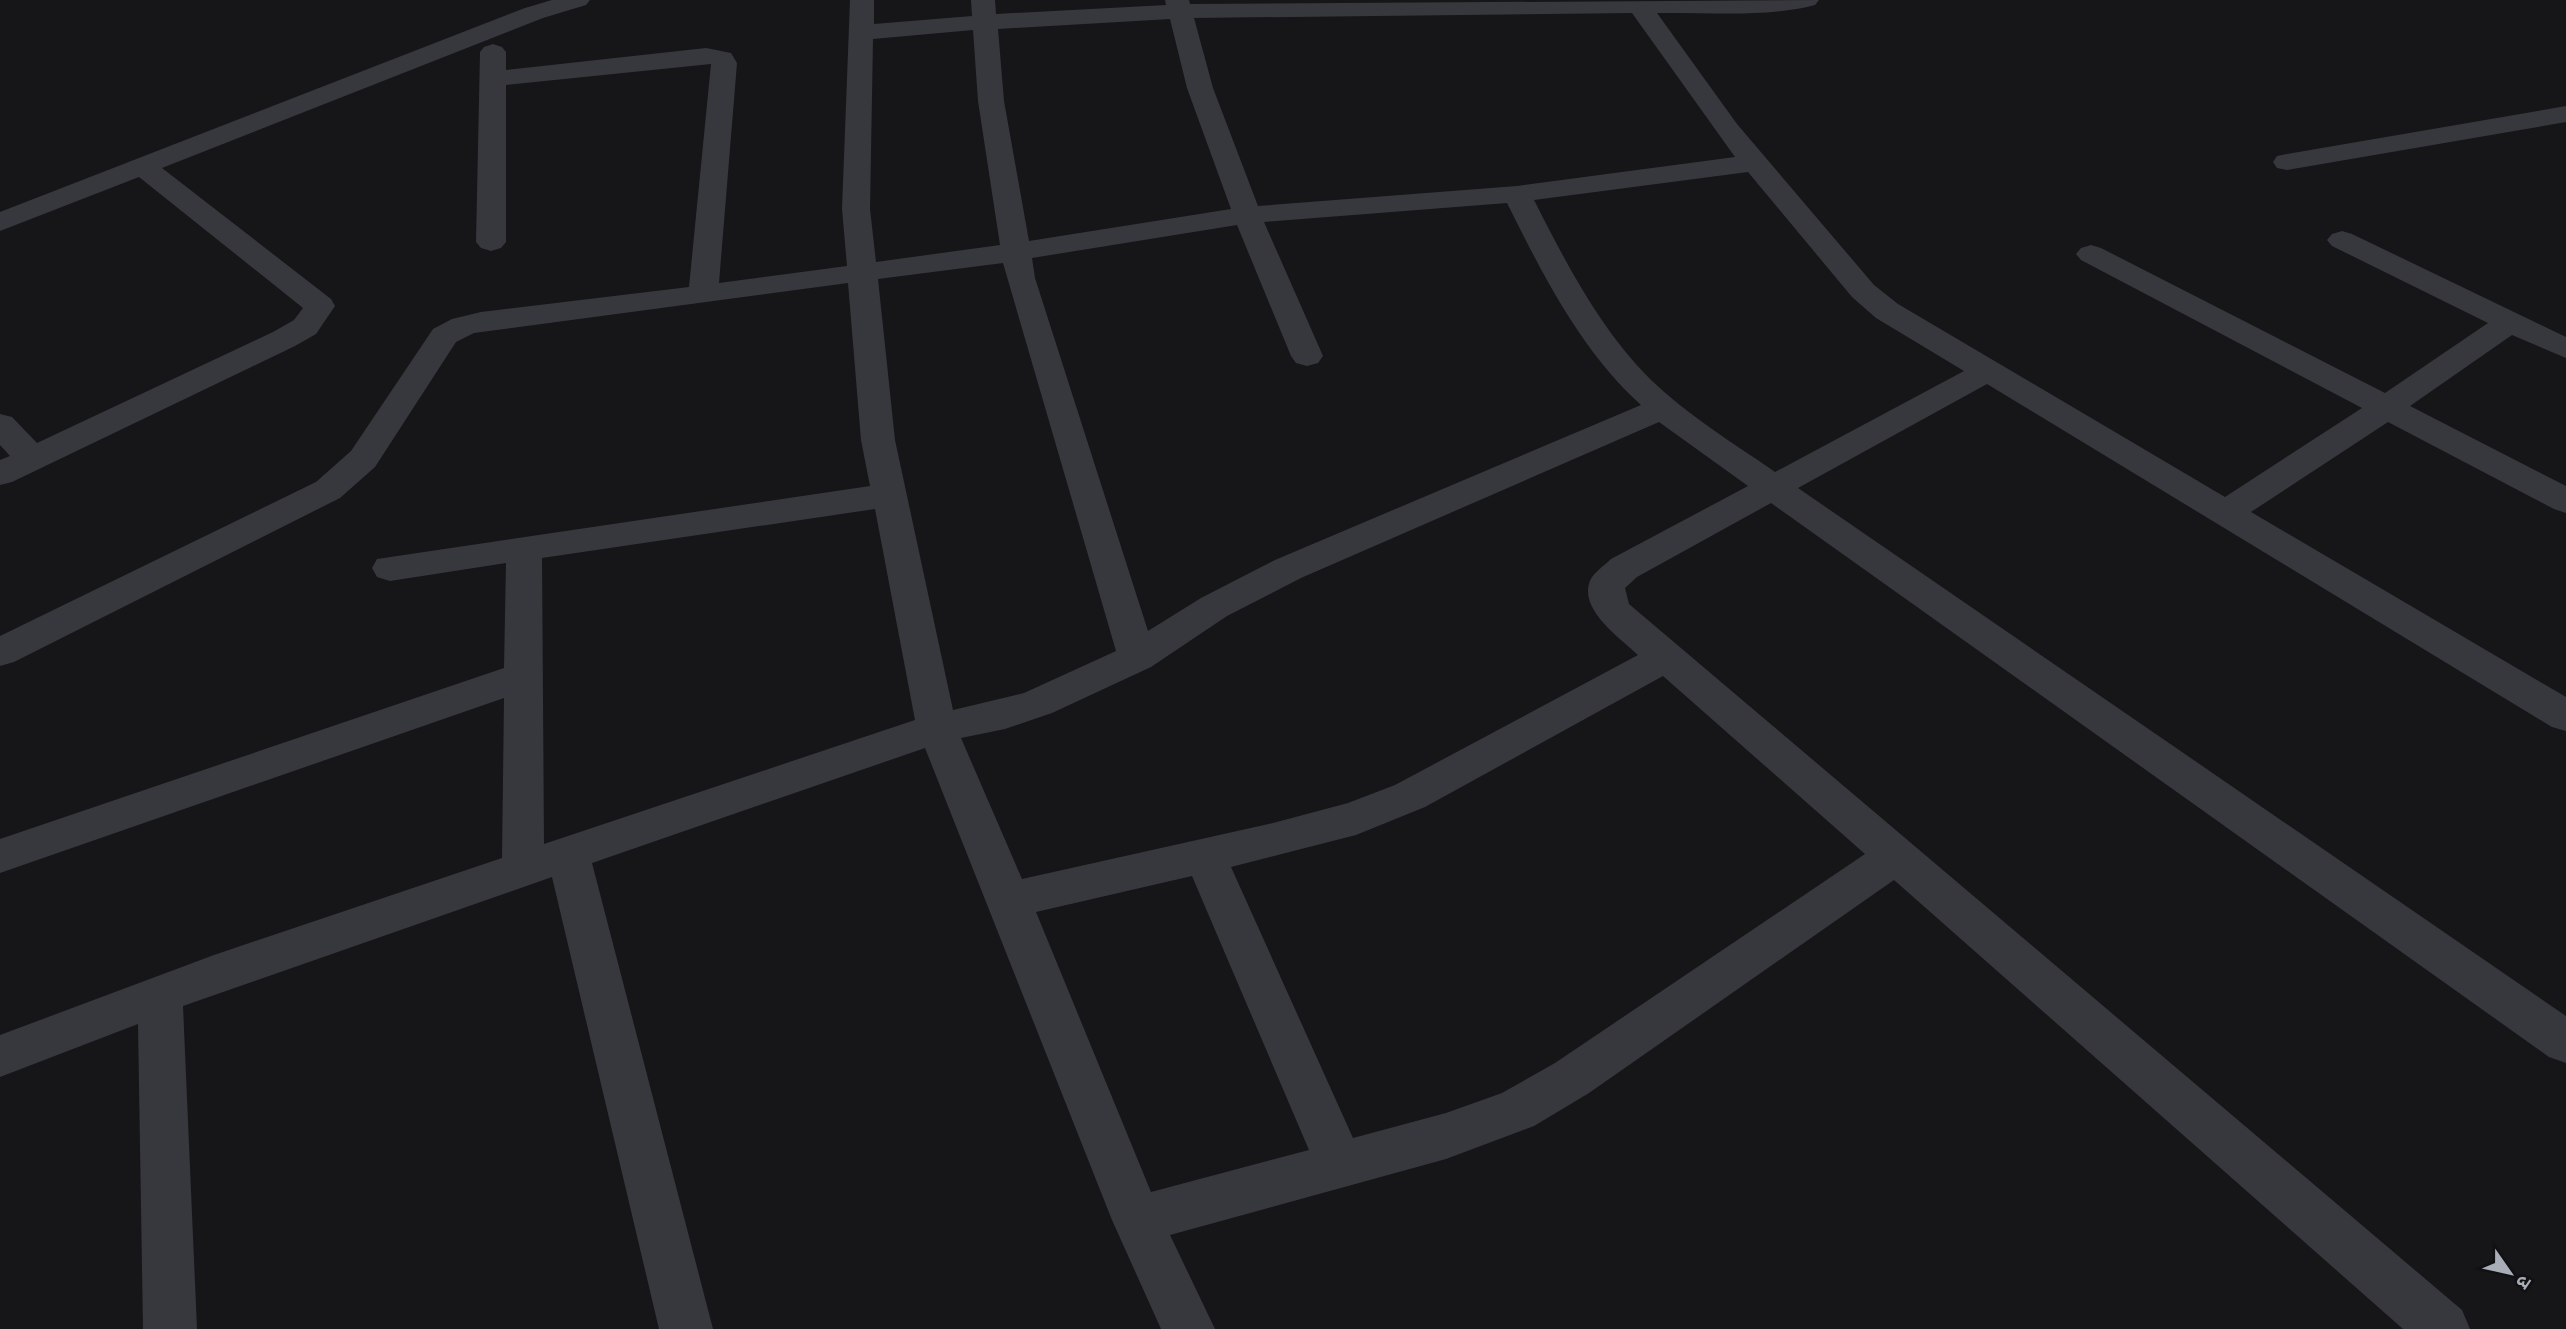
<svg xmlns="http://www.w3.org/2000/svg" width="2566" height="1329" font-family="Montserrat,'Noto Sans Devanagari',sans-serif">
<rect width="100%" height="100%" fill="#161618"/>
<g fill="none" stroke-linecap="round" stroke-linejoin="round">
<!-- minor -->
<path fill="#37383d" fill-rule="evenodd" d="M552,0h38l-4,5 -43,13 -381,150 169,131 4,7 -19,28 -21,12 -283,136 -12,3v-25l10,-4 -10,-11v-31l12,3 25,26 236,-111 21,-12 9,-12 -164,-131 -139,54v-19l525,-204z
M850,0h24v24l98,-8 -1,-16h24l1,14 170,-9 -1,-5h24l1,4 629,-4 -4,5c-50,13 -107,7 -158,8l80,111 137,161 24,19 327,193 137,-89 -281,-148 -5,-6 5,-6 10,-3 10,3 284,145 103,-70 -156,-77 -5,-6 5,-6 10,-3 10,3 214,103v21l-54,-23 -102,71 156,80v27l-12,-4 -166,-87 -137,90 315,185v34l-14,-4 -565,-343 -189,104 768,528v47l-17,-6 -778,-554 -134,74 -12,11 4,16 833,706 8,19h-67l-509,-449 -305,213 -55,33 -88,33 -276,76 45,94h-54l-49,-109 -187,-472 -333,115 121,466h-54l-107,-452 -369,129 14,323h-54l-5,-305 -138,53v-42l214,-80 288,-97 2,-160 -504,175v-34l504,-171 2,-105 -116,18 -13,-4 -5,-9 5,-9 493,-73 -9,-46 -13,-157 -374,50 -18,9 -81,125 -35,31 -326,164 -14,4v-30l316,-154 35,-31 82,-122 19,-10 29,-7 208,-25 22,-223 -205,21v157l-5,6 -10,3 -10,-3 -5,-6 4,-190 4,-5 9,-3 9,3 4,5v18l200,-22 25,5 6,10 -18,220 128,-17 -5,-57zM1632,13l103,144 -218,29 -259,20 -45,-118 -19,-70zM1170,19l17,69 44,121 -202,32 -25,-140 -6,-72zM973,30l5,71 22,144 -124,17 -6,-53 3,-170zM1748,172l104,125 24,21 88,53 -189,101c-43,-30 -88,-57 -125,-93 -50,-50 -84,-116 -116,-179zM1507,203c36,72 74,148 134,202l-366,155 -74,38 -53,33 -113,-353 -3,-20 205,-33 54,131 5,7 11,3 11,-3 5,-7 -59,-134zM1003,263l113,388 -92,42 -71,17 -58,-270 -17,-161zM1659,422l89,64 -137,73c-7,7 -20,15 -22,25 -8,27 32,55 49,71l-243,130 -47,18 -75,20 -251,56 -61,-141 44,-9 47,-16 99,-46 76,-51 74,-38zM875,509l40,211 -371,124 -2,-286zM1663,676l202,178 -310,209 -53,30 -56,20 -93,25 -122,-271 125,-32 69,-28zM1192,876l117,274 -158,42 -115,-280z
M2566,106v16l-279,48 -10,-2 -4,-6 4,-6 10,-2z"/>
</g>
<!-- north arrow -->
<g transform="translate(2510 1273) rotate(124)" stroke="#111113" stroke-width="5" paint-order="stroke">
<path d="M0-5L12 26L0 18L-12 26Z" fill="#a8adb8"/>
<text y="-10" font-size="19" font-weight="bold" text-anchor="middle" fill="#a8adb8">उ</text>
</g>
</svg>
